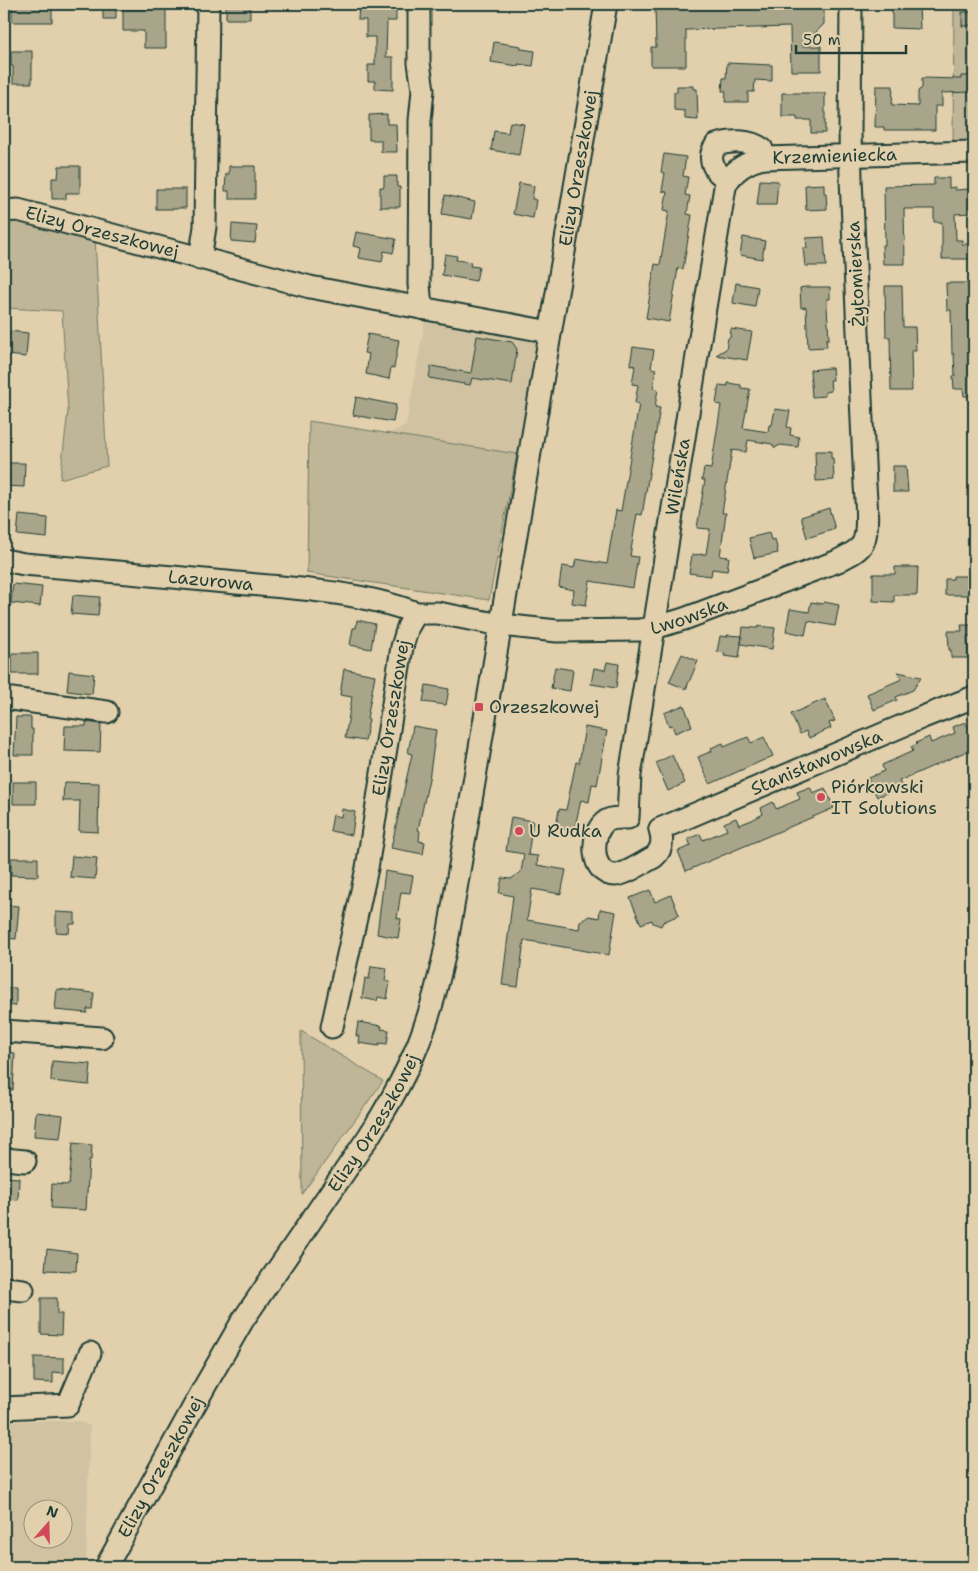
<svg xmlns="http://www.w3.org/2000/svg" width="978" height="1571" font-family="'Shantell Sans',sans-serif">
<rect width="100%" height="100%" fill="#e2d0ad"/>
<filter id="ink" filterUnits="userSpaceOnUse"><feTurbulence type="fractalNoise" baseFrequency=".02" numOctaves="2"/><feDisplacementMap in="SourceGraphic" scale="10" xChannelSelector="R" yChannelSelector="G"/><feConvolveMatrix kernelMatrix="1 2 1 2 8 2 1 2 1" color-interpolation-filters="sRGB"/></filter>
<g filter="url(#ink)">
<!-- built -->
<path fill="#d1c3a2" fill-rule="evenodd" d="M425,321l111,21 -19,112 -127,-20 16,-10z
M4,1421h74l12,5 -4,141h-82zM32,1508h30v30h-30z"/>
<!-- green -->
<path fill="#bfb697" stroke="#6f7a66" d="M954,4h20v137l-21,1z
M4,200l91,38 12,228 -47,13 8,-68 -6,-100 -58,-3z
M309,421l208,33 -28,146 -182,-27z
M301,1031l82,50 -81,113z"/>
<!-- building -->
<path fill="#a9a58a" stroke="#1f3d34" d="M12,4h40v18h-40z
M103,4h13v15h-13z
M226,4h24v15h-24z
M359,4h37v17h-9l-1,36h7v33l-18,-1v-8h-7v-16h7v-28h-9v-17h-8z
M655,4h169v20l-22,22h19v25h-30l-1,-44 -104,3v36h-35v-19h5z
M892,4h27l1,25 -28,-1z
M123,9h43v39h-22v-17h-21z
M962,12h12v13l-12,1z
M494,42l27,4v3l14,2 -2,15 -15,-2v2l-27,-4z
M11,51h21v32h-19v-17h-2z
M727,63l45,2v16l-17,-1 -1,12h-6v10h-23l1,-11h-4l1,-13h3z
M961,76h12v16l-31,1v13h-7v24h-51v-3h-9l1,-41h17l-1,19 26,1v-15l4,-3v-10l39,1z
M677,86h16v3h4l1,31 -13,-1v-8l-11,-1v-18h3z
M782,93h43v40h-14v-13h-14v-3h-15z
M387,114v10h9l1,28h-16v-12h-12v-25z
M510,122l14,2 -5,31 -28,-5 3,-19 14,2z
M664,154l22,3 -3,19 5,1 -3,18 5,1 -3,18 5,1 -9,54 -5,-1 -9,54 -23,-4 9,-54 5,1 9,-54 -5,-1 3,-18 -5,-1 3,-18 -4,-1z
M59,166h21v27h-14v6h-14v-21h6z
M229,166h26v33h-26v-8h-4l1,-17h3z
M384,176h13v11h3v20h-20v-20h4z
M934,178h15v10l6,-1v3l15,-1v24l-15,1 1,26h6v4h11v15h-31v-37h-8v-13h-30l1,55h-22l-1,-19h3l-1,-59 50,-1z
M760,180l18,1 -2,24h-19z
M519,183l15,3 -2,13 4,1 -3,18 -20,-4z
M824,184v9h2l1,16 -21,1 -1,-25z
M156,189h30v19h-8l-1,1h-21z
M445,195l30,7 -3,17 -30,-5z
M232,224l25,2 -2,17 -24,-2z
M356,232l40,7 -3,14 -9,-2 -2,11 -23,-4 2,-10 -8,-2z
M743,237l22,4 -3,18 -22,-4z
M824,237l2,29h-21l-2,-18h4l-1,-10z
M445,254l12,2 -1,4 15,2 -1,4 9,1 -3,14 -34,-6z
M736,283l22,4 -3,20 -22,-4z
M946,283h22l2,42h4v71h-10l-1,-7h-9l-1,-13h2l-1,-22h-2l-1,-44h-4z
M885,286h17l1,41h12l1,24h-5l1,40h-21l-1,-54h-4z
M805,287h25v12h-3v8l2,32h-3l1,8 -19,1 -2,-41 -5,1 -1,-20z
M731,329l21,3 -5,28 -31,-5 10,-6 2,-11h2z
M9,331l19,2 -2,24 -19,-2z
M368,334l31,6 -5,28 -3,-1 -2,12 -23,-5 3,-20 -5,-1z
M477,336l35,6 5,7 -5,35 -40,-6 -2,7 -41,-7 2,-12 40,7z
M633,347l21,3 -3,18 5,1 -3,19 5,1 -3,18 5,1 -18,107 -5,-1 -7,42 8,1 -5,31 -43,-7 -4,24 -14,-2 2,-13 -15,-3 3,-21 12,2 2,-9 31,5 9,-54 5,1 18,-107 -4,-1 3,-18 -6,-1 3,-18 -5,-1z
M828,368h4l1,12h-3l1,11 -6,1v4l-13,1 -2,-27z
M728,383l13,2v3l9,1 -7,39 25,4 1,-7h3l3,-16 15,2 -3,16 4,1 -1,7 9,2 -1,10 -18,-2 -5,3 -3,-4 -24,-4 -2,12 -14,-2 -10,63h4l-6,43 9,1 -2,14 -15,-2 -1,7 -22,-3 3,-18 14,-1 4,-25 -13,-1 8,-48h-3l2,-12 7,1 10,-64 -5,-1 3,-19 9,1z
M356,397l40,8 -3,17 -40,-7z
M815,451h16v7h2l1,22 -18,1z
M5,463h20l-1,24 -19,-1z
M893,466h13l2,26h-15z
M829,508l6,21 -28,9 -6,-21z
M19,515l29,3 -1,20 -30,-3z
M769,533l2,7 4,-1 3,14 -24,5 -5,-20z
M895,567h23l-1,28h-23v7l-21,-1v-27h22z
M953,576h21v19h-29v-16h8z
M13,584l29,3 -2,19 -29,-3z
M73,595l27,2 -2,19 -27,-2z
M811,602l12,2 1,-2 15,3 -4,21 -27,-5 -3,14 -19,-4 4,-22 19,3z
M357,620l18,4 -4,25 -21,-4 3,-17h3z
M961,625h13v11h-7l1,22h-17v-8h-2l-1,-19h14z
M759,626l16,2 -3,21 -31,-5 2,-17 12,1h3z
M727,635l15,1 -3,22 -15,-2 1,-3 -8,-1 3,-16 7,1z
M12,653h26v21h-26z
M682,654l16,7 -12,28 -17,-7z
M607,662l12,2 -3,24 -25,-4 3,-16 11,2z
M555,667l18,3 -3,21 -19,-3z
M344,669l31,6 -8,44h2l-4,22 -20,-3 7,-41 -12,-2z
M69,671l25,3 -2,20 -25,-3z
M898,672l23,5 -8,13 -17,7 1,3 -23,10 -7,-16 35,-15z
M426,685l23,4 -3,16 -23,-3z
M825,699l10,22 -6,2 2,5 -22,10 -3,-7 -6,3 -9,-20z
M684,705l8,21 -17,7 -3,-8 -3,1 -5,-13z
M16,717h15v12h2v26h-19z
M86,722l15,2 -1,28 -36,-1 1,-25h21z
M965,722l3,5 6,-2v23l-75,33 3,6 -25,10 -9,-19 16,-7 -2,-6 31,-14 -2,-4 6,-3 -1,-1 13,-6 2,6 24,-10 -2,-6z
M413,726l23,4 -7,49 -11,51 2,1 -1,10 6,1 -2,12 -32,-6 21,-94 -4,-1z
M585,727l22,4 -10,54 -5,-1 -3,18 -8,-2 -7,31 -18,-3 3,-19 7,1 10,-48 3,1z
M748,737l3,6 13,-6 9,19 -63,28 -12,-27 14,-6 -1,-3 12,-5 1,4z
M672,755l13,28 -17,8 -12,-28z
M13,782h23v22h-23z
M64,782l35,1 -1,49 -19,-1 1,-30h-17z
M810,787l3,6 12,-5 9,20 -148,63 -8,-20 13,-5 -3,-7 12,-5 3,6 24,-10 -3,-7 12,-5 3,7 13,-5 11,-6 -2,-6 12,-6 3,7 24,-10 -3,-7z
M342,809l13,3 -3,23 -22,-4 3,-16 8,2z
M511,817l22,4 -5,34 10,1 -1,9 29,5 -5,24 -29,-5 -5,31 52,9 1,-7 9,-6 10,2 1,-9 16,3 -7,43 -85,-15 -6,47 -16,-2 11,-89 -14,-3 3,-15 9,1 10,-7 3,-18 -18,-3z
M72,856l25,2 -2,21 -25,-2z
M11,858h27v18l-27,-1z
M385,871l28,5 -3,17 -9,-1 -4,26 4,1 -3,19 -21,-4z
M650,890l5,12 16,-7 8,20 -16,7 -2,4 -8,-3 -1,-3 -11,4 -11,-26z
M4,905l15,1 -3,33 -12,-1z
M56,912l19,1v11h-5l-1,9 -13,-1z
M371,966l16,2 -2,13 5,1 -3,17 -9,-2 -1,4 -15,-3 3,-20 4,1z
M4,988h12v18l-12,-1z
M57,989l37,4 -2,16h-5v4l-32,-3z
M358,1022l24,4 -1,3 8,1 -2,14 -8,-1v3l-20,-3 1,-7h-4z
M4,1052l11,1 -2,37h-9z
M52,1061l39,3 -2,21 -38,-4z
M36,1112l27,3 -3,23 -26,-2z
M73,1143l19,2 -1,15h-2l-3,50 -35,-2 1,-24 17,1z
M4,1177l15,1 -1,22 -14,-1z
M47,1249l30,4 -1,18 -31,-1z
M41,1298h16v16h5l-1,21 -20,-1z
M34,1357l30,1v15l-11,-1v11l-19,-1z"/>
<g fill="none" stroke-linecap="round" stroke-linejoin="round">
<defs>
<g id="minor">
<path d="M419,4v59l4,27 -3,31 -1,163 2,24 129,24"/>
<path d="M728,179c-14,-6 -22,-20 -12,-34 15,-5 34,-5 46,4l2,9"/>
<path id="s1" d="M4,211l14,-1 292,77 111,21"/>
<path d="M200,259l5,-32 3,-223"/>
<path id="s2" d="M4,560l20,4c71,6 142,12 212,19 58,5 126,9 180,30"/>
<path d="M4,698l103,14"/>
<path id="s3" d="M660,829c3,11 3,20 -6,28 -10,5 -29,18 -39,18 -25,0 -25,-42 -10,-53 6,-5 15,-4 23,-4l2,-43 24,-147 43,-272 28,-169c6,-16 23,-26 39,-29l210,-6"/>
<path id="s4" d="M660,829l263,-112 51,-20"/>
<path id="s5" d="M332,1027l35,-159 35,-221 6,-20 8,-14h22l63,12 56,6 83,-1 14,-2 30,-9 154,-58c8,-5 20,-9 25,-18 6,-12 3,-44 2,-58l-14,-306 -1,-48 1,-127"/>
<path d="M4,1031l98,7"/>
<path d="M4,1159l21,2"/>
<path d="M4,1288l19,2"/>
<path d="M4,1408l64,-3 22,-52"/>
<path id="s6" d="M106,1567l99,-181 38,-66 126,-184c14,-22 27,-44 38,-67 20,-40 31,-84 40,-127l159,-938"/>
</g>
</defs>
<!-- minor casing -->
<use href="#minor" stroke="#1f3d34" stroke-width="25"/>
<!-- minor -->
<use href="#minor" stroke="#e2d0ad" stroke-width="21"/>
</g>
</g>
<!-- markers -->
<g fill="#d1495b" stroke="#e2d0ad" stroke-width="2">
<rect x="474" y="702" width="10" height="10" rx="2.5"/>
<circle cx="821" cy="797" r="5"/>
<circle cx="519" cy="831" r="5"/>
</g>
<g text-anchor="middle" stroke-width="4" stroke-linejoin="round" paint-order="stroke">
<!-- street labels -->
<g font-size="18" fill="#1f3d34" stroke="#e2d0ad">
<text dy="6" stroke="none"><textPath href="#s3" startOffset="924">Krzemieniecka</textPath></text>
<text dy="6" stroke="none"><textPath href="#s6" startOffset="1501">Elizy Orzeszkowej</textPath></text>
<text dy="6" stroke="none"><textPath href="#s1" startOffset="101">Elizy Orzeszkowej</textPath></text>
<text transform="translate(856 274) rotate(-93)" y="6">Żytomierska</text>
<text dy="6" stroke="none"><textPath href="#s3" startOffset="509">Wileńska</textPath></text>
<text dy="6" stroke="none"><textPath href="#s2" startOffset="208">Lazurowa</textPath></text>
<text dy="6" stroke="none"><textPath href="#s5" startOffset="700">Lwowska</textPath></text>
<text dy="6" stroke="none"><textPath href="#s5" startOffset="315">Elizy Orzeszkowej</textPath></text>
<text dy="6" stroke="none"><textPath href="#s4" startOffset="170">Stanisławowska</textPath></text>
<text dy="6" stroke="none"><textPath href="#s6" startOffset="519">Elizy Orzeszkowej</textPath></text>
<text dy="6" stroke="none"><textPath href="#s6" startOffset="114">Elizy Orzeszkowej</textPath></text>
</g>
<!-- poi labels -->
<g font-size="18" fill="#1f3d34" stroke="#e2d0ad" text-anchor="start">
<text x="489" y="713">Orzeszkowej</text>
<text x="831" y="793">Piórkowski<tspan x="831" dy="21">IT Solutions</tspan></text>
<text x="529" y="837">U Rudka</text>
</g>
</g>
<!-- margin -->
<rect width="978" height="1571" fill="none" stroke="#e2d0ad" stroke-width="20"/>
<rect x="10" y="10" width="958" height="1551" fill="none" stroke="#1f3d34" stroke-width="2" filter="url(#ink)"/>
<!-- north arrow -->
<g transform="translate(48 1524) rotate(20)"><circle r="24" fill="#e2d0ad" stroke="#94957d"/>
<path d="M0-4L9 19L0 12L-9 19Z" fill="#d1495b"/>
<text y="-8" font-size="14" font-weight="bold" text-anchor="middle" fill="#1f3d34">N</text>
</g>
<!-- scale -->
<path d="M796 45v8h110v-8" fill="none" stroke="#1f3d34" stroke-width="2.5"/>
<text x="803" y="45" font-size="15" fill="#1f3d34" stroke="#e2d0ad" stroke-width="4" paint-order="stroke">50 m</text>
</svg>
